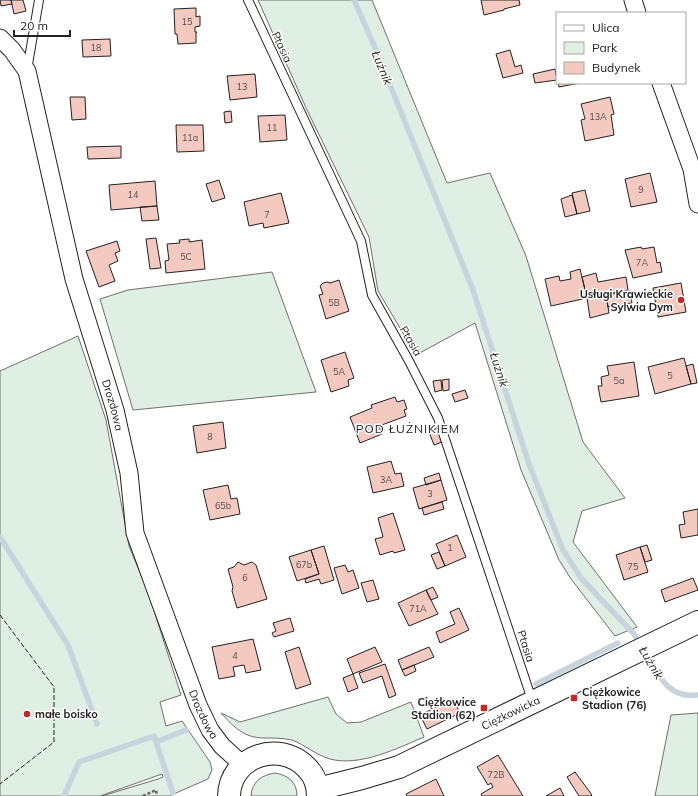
<svg xmlns="http://www.w3.org/2000/svg" width="698" height="796" font-family="Mulish,sans-serif">
<rect width="100%" height="100%" fill="#fff"/>
<!-- green -->
<path fill="#e0efe3" stroke="#6f6f6f" d="M258,0h114l75,183 43,-10 36,83 57,186 42,56 -43,13 -9,31 64,85 -22,9 -44,-57 -12,-19 -38,-90 -46,-147 -59,32 -38,-64 -9,-54 -62,-127z
M272,272l44,120 -183,18 -33,-111 28,-9z
M78,336l28,84 23,126 19,46 33,103 -21,7 6,24 16,-5 28,41 2,8 -4,9 -39,17h-67l56,-17 5,-2 -1,-3 -62,22h-100v-425z
M328,697l8,17 11,9 14,-1 50,-20 13,35c-26,11 -64,30 -94,22 -14,-4 -25,-14 -38,-19 -10,-2 -18,-2 -28,-2 -20,0 -30,-11 -43,-25l19,9z
M698,713v83h-43l16,-81z
M275,773c13,2 22,9 22,23h-46c1,-14 10,-21 24,-23z"/>
<g fill="none" stroke-linecap="round" stroke-linejoin="round">
<!-- stream -->
<path stroke="#c7d3dd" stroke-width="5.5" d="M354,0l19,43 100,247 56,174 34,86 18,28 53,56 6,11
M0,537l68,108 29,79
M645,652c13,22 22,47 53,43
M536,684l82,-41
M156,742l30,-12
M64,796l15,-34 75,-26 19,57"/>
</g>
<!-- building -->
<path fill="#f3c9c0" stroke="#222" d="M0,0h11l1,4 -11,2z
M11,0h12l3,11 -12,3z
M481,0h38l1,5 -16,4v1l-20,5z
M196,8v9l4,-1v10l-5,1v5h2l-1,1v10l-18,1 -1,-10h-2l-1,-25z
M110,39l1,17 -28,1 -1,-17z
M510,50l5,17 6,-2 2,8 -20,5 -7,-24z
M555,69l2,11 -22,3 -2,-9z
M255,74l2,23 -27,3 -3,-24z
M558,83h22l-21,4z
M70,97h15l1,22 -14,1z
M610,97l4,17 -3,1 3,20 -29,6 -4,-21 4,-1 -4,-15z
M231,111l1,11 -7,1 -1,-11z
M285,115l2,25 -27,2 -2,-26z
M176,125h27l1,26 -27,1z
M121,146v12l-33,1 -1,-12z
M650,173l7,29 -26,5 -6,-28z
M219,180l6,18 -13,4 -6,-18z
M155,181l2,25 -46,4 -2,-25z
M585,190l5,21 -13,3 -5,-21z
M281,193l8,30 -25,5 -1,-5 -14,3 -5,-24z
M572,195l5,19 -12,3 -4,-18z
M157,206l2,14 -17,1 -2,-14z
M156,238l5,30 -11,1 -4,-30z
M189,239v3l13,-2 3,29 -39,4 -1,-12 4,-1 -2,-16 13,-1 -1,-3z
M117,241l3,10 -5,2 3,8 -9,4 6,16 -16,6 -13,-36z
M641,247l1,2 12,-2 3,16 3,-1 2,10 -29,6 -8,-28z
M580,269l7,29 -36,8 -6,-27 14,-3 1,5 11,-2 -1,-7z
M596,273l2,9 28,-5 2,13 -41,8 -5,-21z
M339,280l10,31 -23,8 -7,-24 4,-1 -3,-8 3,-3 4,-1 3,1z
M681,283l5,29 -28,5 -5,-29z
M630,291l2,12 -24,4 -2,-12z
M606,295l3,18 -19,5 -3,-20z
M345,352l9,26 -6,2 1,6 -18,6 -10,-32z
M684,358l7,26 -36,10 -7,-27z
M634,362l5,34 -38,6 -3,-16h4l-1,-9 8,-2 -2,-9z
M693,364l4,19 -6,1 -5,-18z
M449,379v11l-6,1 -1,-11z
M441,380l1,10 -7,2 -2,-11z
M465,390l3,8 -13,4 -3,-8z
M395,397l2,5 7,-2 3,9 -3,1 2,6 -27,10 3,8 -22,9 -10,-26 22,-9 -1,-3z
M223,422l3,26 -29,5 -4,-27z
M437,428l5,14 -8,3 -5,-13z
M391,461l4,13 6,-1 3,13 -31,7 -6,-26z
M439,473l2,7 -15,5 -2,-7z
M441,480l6,20 -28,9 -6,-21z
M228,485l3,14 6,-1 3,16 -30,6 -7,-30z
M442,502l2,7 -20,6 -2,-7z
M698,509v26l-17,3 -2,-13 6,-1 -2,-12z
M393,513l12,37 -11,3 -1,-2 -13,4 -5,-16 8,-2 -5,-19z
M457,535l9,22 -21,9 -9,-22z
M647,545l5,15 -7,2 -5,-15z
M324,546l10,34 -13,4 -2,-5 -13,4 -1,-4 14,-5 -8,-24z
M640,547l8,25 -24,8 -8,-25z
M311,550l8,24 -22,7 -8,-24z
M439,552l6,14 -8,3 -6,-14z
M238,562l6,3 8,-3 4,3 11,34 -30,9 -5,-17 1,-4 -5,-18 6,-2z
M345,565l3,7 5,-2 6,18 -17,6 -8,-26z
M693,578l5,12 -33,12 -4,-12z
M373,580l6,19 -12,3 -6,-19z
M433,587l5,10 -7,3 -5,-10z
M426,590l12,24 -29,12 -11,-23z
M459,608l10,22 -29,13 -4,-11 19,-8 -5,-12z
M290,618l4,13 -20,6 -2,-4 4,-2 -3,-8z
M253,639l8,31 -15,3 -2,-8 -11,2 2,9 -16,3 -7,-32z
M299,647l12,37 -15,5 -11,-37z
M375,647l7,15 -29,12 -6,-15z
M429,647l5,10 -32,13 -4,-10z
M385,664l11,31 -7,3 -7,-22 -19,7 -4,-10z
M414,665l2,6 -11,5 -3,-6z
M353,674l5,14 -10,4 -5,-14z
M453,699l7,14 -33,16 -7,-14z
M498,755l25,41h-41l-1,-2 12,-7 -2,-4 -3,2 -11,-18z
M575,772l17,23 -1,1h-12l-12,-19z
M436,779l8,17h-37l-1,-2z
M560,788l4,8h-18z"/>
<g fill="none" stroke-linecap="round" stroke-linejoin="round">
<defs>
<path id="lane" d="M248,0l113,241 11,54 37,66 29,57 94,282
M27,70l12,-70"/>
<g id="street">
<path d="M633,0l4,13"/>
<path id="s1" d="M0,38l12,12 15,21 47,208 41,131 14,63 6,60 63,172 12,25 12,16 21,19"/>
<path d="M661,83l31,86 6,35"/>
</g>
<g id="secondary">
<path id="s2" d="M318,789l44,-11 37,-11 299,-145"/>
<path d="M229,796c1,-40 51,-57 78,-28 7,7 11,17 11,28"/>
</g>
</defs>
<!-- lane casing -->
<use href="#lane" stroke="#222" stroke-width="10"/>
<!-- street casing -->
<use href="#street" stroke="#222" stroke-width="19"/>
<!-- secondary casing -->
<use href="#secondary" stroke="#222" stroke-width="24"/>
<!-- path -->
<path stroke="#646464" stroke-width="2.5" stroke-dasharray="3 2" stroke-linecap="butt" d="M143,796l13,-6 1,6"/>
<!-- lane -->
<use href="#lane" stroke="#fff" stroke-width="8"/>
<!-- street -->
<use href="#street" stroke="#fff" stroke-width="17"/>
<!-- secondary -->
<use href="#secondary" stroke="#fff" stroke-width="22"/>
<!-- fence -->
<path stroke="#222" stroke-width="1" stroke-dasharray="5 2" stroke-linecap="butt" d="M0,615l54,72v55l-54,42"/>
</g>
<!-- markers -->
<g fill="#c62828" stroke="#fff" stroke-width="1.5">
<circle cx="681" cy="300" r="4"/>
<rect x="570" y="694" width="8" height="8" rx="2"/>
<rect x="480" y="704" width="8" height="8" rx="2"/>
<circle cx="27" cy="714" r="4"/>
</g>
<g text-anchor="middle" stroke-width="3" stroke-linejoin="round" paint-order="stroke">
<!-- number labels -->
<g font-size="9" fill="#564c4a">
<text x="187" y="25">15</text>
<text x="96" y="51">18</text>
<text x="242" y="90">13</text>
<text x="598" y="120">13A</text>
<text x="272" y="131">11</text>
<text x="190" y="141">11a</text>
<text x="641" y="193">9</text>
<text x="133" y="198">14</text>
<text x="267" y="218">7</text>
<text x="186" y="260">5C</text>
<text x="642" y="266">7A</text>
<text x="334" y="306">5B</text>
<text x="339" y="375">5A</text>
<text x="670" y="379">5</text>
<text x="619" y="384">5a</text>
<text x="210" y="440">8</text>
<text x="386" y="483">3A</text>
<text x="430" y="497">3</text>
<text x="223" y="509">65b</text>
<text x="450" y="551">1</text>
<text x="304" y="568">67b</text>
<text x="633" y="570">75</text>
<text x="245" y="581">6</text>
<text x="418" y="612">71A</text>
<text x="235" y="659">4</text>
<text x="496" y="778">72B</text>
</g>
<!-- street labels -->
<g font-size="11" fill="#222" stroke="#fff">
<text transform="translate(282 47) rotate(65)" y="4">Ptasia</text>
<text transform="translate(411 341) rotate(60)" y="4">Ptasia</text>
<text dy="4" stroke="none"><textPath href="#s1" startOffset="388">Drozdowa</textPath></text>
<text transform="translate(526 646) rotate(72)" y="4">Ptasia</text>
<text dy="4" stroke="none"><textPath href="#s1" startOffset="712">Drozdowa</textPath></text>
<text dy="4" stroke="none"><textPath href="#s2" startOffset="208">Ciężkowicka</textPath></text>
</g>
<!-- poi labels -->
<g font-size="11" font-weight="bold" fill="#222" stroke="#fff" text-anchor="end">
<text x="673" y="298">Usługi Krawieckie<tspan x="673" dy="13">Sylwia Dym</tspan></text>
<text x="582" y="696" text-anchor="start">Ciężkowice<tspan x="582" dy="13">Stadion (76)</tspan></text>
<text x="476" y="706">Ciężkowice<tspan x="476" dy="13">Stadion (62)</tspan></text>
<text x="35" y="718" text-anchor="start">małe boisko</text>
</g>
<!-- water labels -->
<g font-size="12" font-style="italic" fill="#222" stroke="#fff">
<text transform="translate(382 68) rotate(68)" y="4">Łużnik</text>
<text transform="translate(499 370) rotate(72)" y="4">Łużnik</text>
<text transform="translate(651 663) rotate(59)" y="4">Łużnik</text>
</g>
<!-- neighbourhood labels -->
<g font-size="12" letter-spacing="1" fill="#222" stroke="#fff">
<text x="408" y="433">POD ŁUŻNIKIEM</text>
</g>
</g>
<!-- legend -->
<rect x="556" y="12" width="130" height="72" fill="#ffffff" stroke="#a7a7a7"/>
<rect x="564" y="25" width="20" height="6" fill="#ffffff" stroke="#a7a7a7"/>
<text x="592" y="32" font-size="12" fill="#222222">Ulica</text>
<rect x="564" y="42" width="20" height="12" fill="#e0efe3" stroke="#a7a7a7"/>
<text x="592" y="52" font-size="12" fill="#222222">Park</text>
<rect x="564" y="62" width="20" height="12" fill="#f3c9c0" stroke="#a7a7a7"/>
<text x="592" y="72" font-size="12" fill="#222222">Budynek</text>
<!-- scale -->
<path d="M14 30v6h56v-6" fill="none" stroke="#222222" stroke-width="2"/>
<text x="20" y="30" font-size="12" fill="#222222" stroke="#ffffff" stroke-width="3" paint-order="stroke">20 m</text>
</svg>
